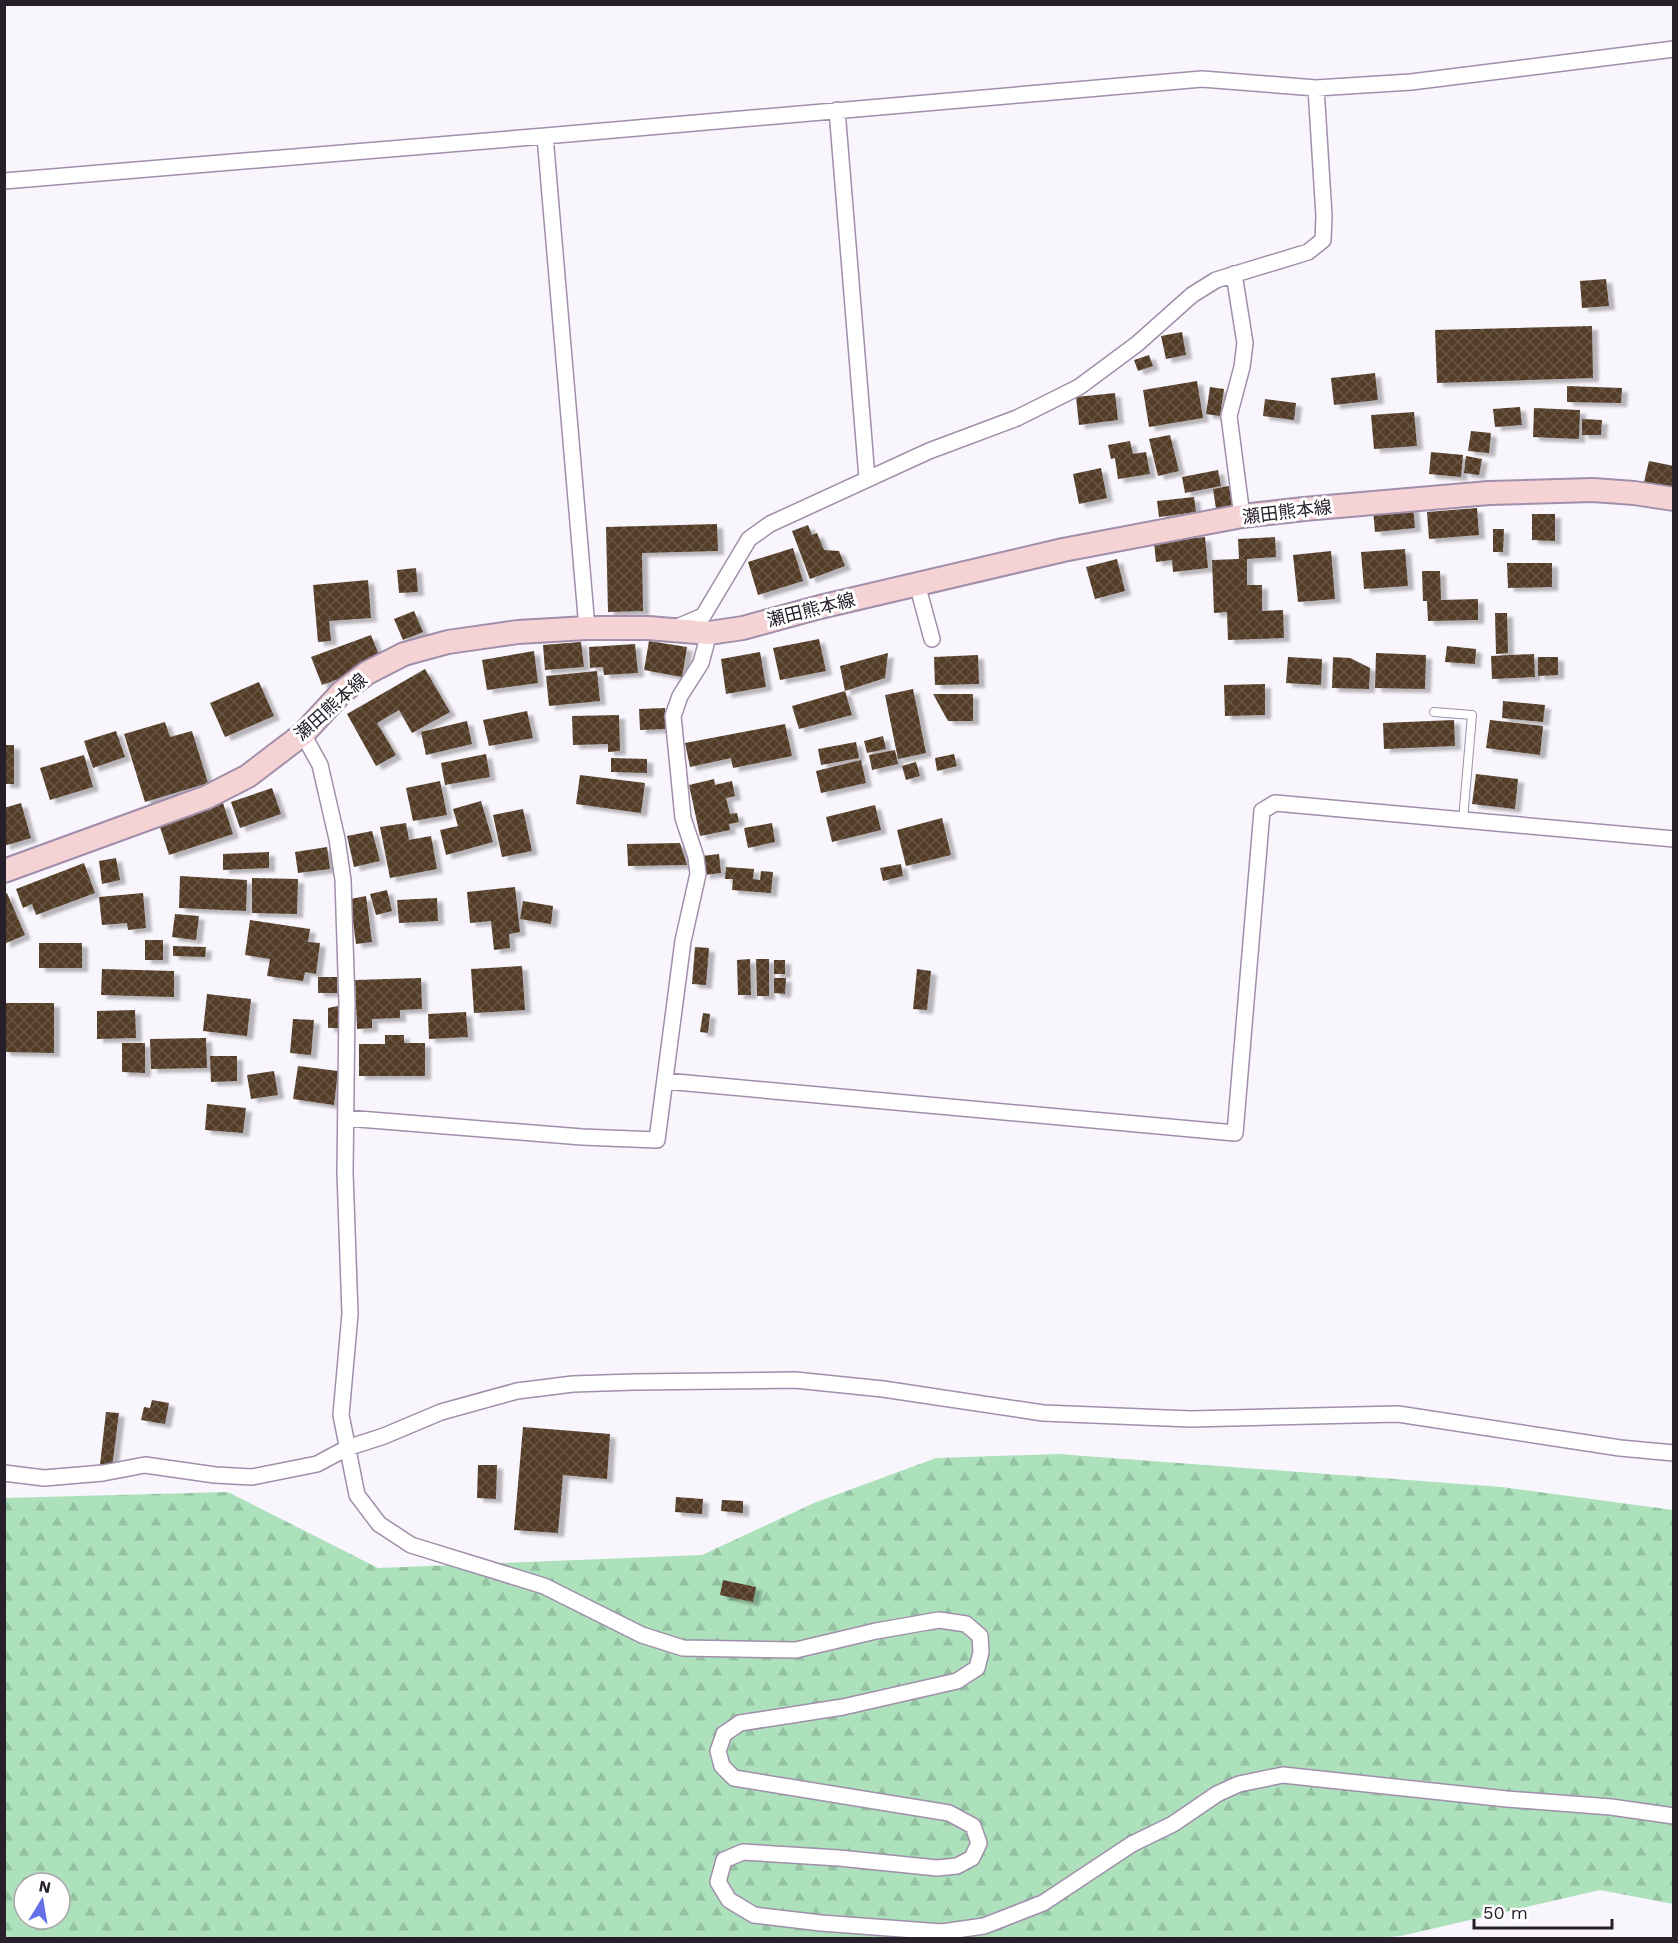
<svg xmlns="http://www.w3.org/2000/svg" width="1678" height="1943" font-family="'Work Sans','Noto Sans JP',sans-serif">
<defs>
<pattern id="forest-firs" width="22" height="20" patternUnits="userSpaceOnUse" patternTransform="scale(1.5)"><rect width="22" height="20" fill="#ace1bb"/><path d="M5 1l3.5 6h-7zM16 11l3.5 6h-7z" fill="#94c1a1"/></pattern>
<pattern id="building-cross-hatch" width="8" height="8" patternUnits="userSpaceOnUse" patternTransform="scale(1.5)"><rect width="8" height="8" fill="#533d28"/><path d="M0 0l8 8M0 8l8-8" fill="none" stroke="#685646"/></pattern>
<filter id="shadow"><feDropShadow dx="6" dy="4" stdDeviation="1.5" flood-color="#0004"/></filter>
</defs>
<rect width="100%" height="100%" fill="#f9f5fc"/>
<!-- forest -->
<path fill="url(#forest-firs)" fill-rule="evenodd" d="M1058,1454l444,33 171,23v394l-73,-14 -199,46 -28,2h-1368l-1,-440 224,-6 150,76 324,-13 112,-52 122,-45zM24,1883h36v36h-36z"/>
<!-- building -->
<path fill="url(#building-cross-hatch)" filter="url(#shadow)" d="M1606,279l3,27 -27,2 -2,-27z
M1592,326l1,52 -156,5 -2,-53z
M1182,332l4,23 -20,4 -5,-23z
M1149,355l4,11 -15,5 -4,-11z
M1375,373l3,27 -44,5 -3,-27z
M1197,381l6,37 -54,9 -6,-37z
M1567,386l55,2 -1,15 -54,-1z
M1210,387l14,2 -4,27 -14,-2z
M1115,393l3,27 -39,5 -3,-28z
M1265,399l31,4 -2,17 -31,-4z
M1520,407l2,18 -27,2 -2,-18z
M1534,408l46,2 -1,29 -46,-2z
M1414,412l3,34 -43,3 -3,-34z
M1582,419l20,1 -1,15h-19z
M1471,431l20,2 -2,20 -21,-2z
M1170,435l9,36 -21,5 -9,-37z
M1130,441l3,13 13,-2 4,22 -32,5 -3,-21 -4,1 -3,-14z
M1431,452l32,3 -2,22 -32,-3z
M1466,456l16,3 -3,16 -15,-2z
M1649,461l25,5v22l-30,-6z
M1101,468l6,30 -28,6 -6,-30z
M1218,470l3,16 -36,7 -3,-16z
M1229,486l3,21 -16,2 -3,-20z
M1194,497l2,15 -37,5 -2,-16z
M1413,506l2,22 -40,4 -2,-22z
M1477,508l2,27 -50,4 -2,-27z
M1532,514h23v27l-23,-1z
M717,524l1,27 -76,2 1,58 -35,1 -2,-85z
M808,525l4,10 5,-2 7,17 15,1 6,15 -35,13 -18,-48z
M1493,529h11l-1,23h-10z
M1205,537l3,31 -35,4 -1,-12 -16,2 -2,-20z
M1275,537l1,20 -29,2v26h15v26l21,-1 1,28 -56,2 -1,-28 -13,1 -2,-53 27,-1 -1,-20z
M793,548l10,33 -45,14 -10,-33z
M1405,549l3,37 -44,3 -3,-37z
M1331,551l4,48 -37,3 -5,-47z
M1117,559l8,32 -30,8 -9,-32z
M1507,563h45v24l-44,1z
M416,568l2,24 -19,1 -2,-23z
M1422,571h18l1,29 37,-1v21l-50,1 -1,-20h-4z
M368,580l3,38 -42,3 2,20 -13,1 -5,-57z
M414,611l9,21 -20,8 -9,-21z
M1495,613h12l1,40 -12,1z
M371,635l11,28 -60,22 -11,-28z
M819,639l7,32 -46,9 -7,-32z
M649,641l38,6 -5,30 -38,-7z
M581,642l3,25 -39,3 -2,-25z
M635,644l3,29 -34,2 -1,-8 -13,1 -1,-21z
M1447,646l29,3 -1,15 -30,-2z
M534,651l4,32 -51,7 -5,-30z
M760,652l6,35 -40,7 -5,-35z
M888,653l-3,25 -40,13 -5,-25z
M1376,653l50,2 -1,34 -50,-1z
M1534,654l1,23 -43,2 -1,-23z
M978,655l1,29 -44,1 -1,-28z
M1288,657l34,2 -1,26 -35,-2z
M1333,657l17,1 20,10 -1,21 -37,-1z
M1538,657h20v18l-20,1z
M425,669l25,43 -38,21 -13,-23 -22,13 19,32 -20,11 -29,-52z
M597,671l3,30 -51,5 -3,-30z
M259,682l15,34 -49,21 -15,-34z
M1265,684v31l-40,1 -1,-31z
M913,689l13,64 -28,6 -13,-64z
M845,691l7,24 -53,14 -7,-23z
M933,694h40v27h-25z
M1503,701l42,4 -2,17 -41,-4z
M665,708l1,21 -26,1 -1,-21z
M527,711l6,27 -44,8 -6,-26z
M619,715l1,36 -12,1v-8l-35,1 -1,-29z
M1454,720l1,26 -71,3 -1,-26z
M1490,720l53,6 -3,29 -54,-7z
M467,721l5,23 -46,11 -5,-23z
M165,722l5,15 22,-6 16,52 -63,19 -21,-68z
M785,724l7,32 -59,12 -2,-10 -41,9 -5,-24z
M116,731l9,26 -32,11 -9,-27z
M883,736l3,13 -19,4 -3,-12z
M856,742l3,16 -38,7 -3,-16z
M4,745h10v39h-10z
M895,750l3,14 -26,6 -3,-15z
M486,754l4,23 -45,8 -4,-22z
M954,754l3,12 -20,5 -2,-13z
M84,755l9,32 -43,13 -10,-32z
M611,758l36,1v14l-36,-1z
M861,760l5,23 -45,10 -5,-22z
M916,762l4,14 -14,4 -4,-14z
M1476,774l42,5 -3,30 -43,-5z
M580,775l65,8 -4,30 -65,-9z
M714,779l1,6 17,-4 3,15 -9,2 4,16 7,-1 2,9 -10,2 1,6 -30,6 -11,-51z
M440,781l7,34 -34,6 -7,-33z
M272,788l9,26 -41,14 -9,-26z
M481,801l12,41 -47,13 -6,-25 18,-4 -5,-17z
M21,803l10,35 -27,8v-38z
M223,803l10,31 -64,21 -10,-31z
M875,805l6,25 -49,12 -6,-25z
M523,809l9,42 -30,6 -9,-42z
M942,818l9,37 -45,11 -9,-36z
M406,823l3,17 22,-4 6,33 -47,9 -10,-51z
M772,823l3,19 -27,6 -4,-20z
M372,831l8,30 -26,6 -7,-31z
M680,843l7,22 -59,1 -1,-22z
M327,847l3,22 -32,4 -3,-21z
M269,852v16l-46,2v-16z
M719,854l2,19 -17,2 -2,-19z
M116,858l4,22 -18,4 -3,-23z
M84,863l11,30 -59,22 -4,-11 -9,4 -7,-19z
M901,864l2,12 -20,5 -3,-13z
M726,867l28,2 -1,10 7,1 1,-9 12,1 -2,21 -39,-3 1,-11h-8z
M180,876l67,4 -1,31 -67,-3z
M252,878l46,1 -1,35 -45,-1z
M515,887l5,45 -11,2 1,14 -16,2 -3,-29 -21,2 -3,-31z
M387,890l5,21 -16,4 -6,-21z
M7,893l18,42 -21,9v-50z
M143,893l3,35 -18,2 -1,-7 -25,2 -3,-28z
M366,896l6,46 -16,2 -6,-45z
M437,898l1,23 -39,2 -2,-23z
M523,901l30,5 -2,18 -31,-5z
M175,914l24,2 -3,24 -24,-3z
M250,920l60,9 -2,13 12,1 -4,31 -11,-2 -2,9 -36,-5 3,-17 -25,-4z
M145,940h18v20h-18z
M39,943h43v25h-43z
M173,946l33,1 -1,10 -32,-1z
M695,947l14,1 -3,37 -14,-1z
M750,959l1,36h-13l-1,-35z
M756,959h13v37h-12z
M774,960h11v14h-11z
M522,966l3,44 -51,3 -3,-44z
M102,969l72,2v26l-73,-2z
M917,969l14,2 -4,39 -14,-1z
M318,977h19v16h-19z
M421,978l1,31 -22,1v8l-28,1v9l-15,1 -2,-49z
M774,978h12l-1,16 -11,-1z
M207,994l44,5 -4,37 -44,-5z
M4,1003h50v50l-50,-1z
M338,1006l1,22h-11v-20z
M135,1010l1,28 -39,1v-28z
M466,1012l2,25 -39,2 -1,-25z
M703,1013l7,1 -2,19 -8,-1z
M293,1019l21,1 -3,35 -21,-2z
M385,1035h19v8h21v33h-66v-32h26z
M206,1038l1,30 -56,1 -1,-30z
M122,1043h23v30l-23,-1z
M210,1056h27v25l-26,1z
M298,1066l40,5 -4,34 -41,-6z
M274,1071l4,24 -27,4 -4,-24z
M207,1104l39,4 -3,25 -38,-3z
M152,1400l17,3 -4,21 -24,-4 3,-13 6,1z
M106,1412l13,1 -7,54 -12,-2z
M523,1427l87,7 -3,45 -44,-4 -5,58 -44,-3z
M478,1465h19l-1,34 -19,-1z
M676,1497l27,2 -1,15 -27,-2z
M722,1500l21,1v12l-22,-2z
M723,1580l33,7 -3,15 -33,-7z"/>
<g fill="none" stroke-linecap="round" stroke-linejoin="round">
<defs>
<path id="lane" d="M1434,712l38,3 -9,105"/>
<path id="street" d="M837,110l30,368
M545,136l42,492
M4,181l541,-45 657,-57 114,9 95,-6 263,-33
M1234,274l11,69 -3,24 -13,49 13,100
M917,584l15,55
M675,628l28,-12 46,-77 21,-15 159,-73 88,-33 62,-31 58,-43 55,-49 24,-15 92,-28 15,-12 1,-24 -8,-128
M303,734l17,31 17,74 6,41 4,124 -2,169 5,141 -9,101 16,80 22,29 32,21 133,41 98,49 41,13 113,2 80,-19 63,-11 27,4 14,12 1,16 -4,16 -20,13 -114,26 -103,16 -16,11 -6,17 4,15 12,12 215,35 24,13 6,17 -7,15 -15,8 -20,2 -98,-10 -96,-6 -19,8 -6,22 11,18 25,15 67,8 121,9 42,-6 59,-23 89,-59 41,-20 44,-30 22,-10 44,-9 224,24 104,8 63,9
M665,1081l570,52 27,-322 13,-8 399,36
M346,1118l236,19 75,3 26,-199 15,-67 -2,-17 -13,-39 -10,-102 7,-20 21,-33 8,-30
M4,1473l40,5 59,-5 42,-8 70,10 37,2 65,-13 30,-16 37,-12 57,-24 76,-21 56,-7 61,-2 161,-2 88,9 160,24 148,6 207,-5 222,34 54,5"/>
<path id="secondary" d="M4,871l203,-74 41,-21 55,-42 39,-42 25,-19 37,-19 44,-12 70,-10 69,-4h61l61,5 34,-5 77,-21 243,-57 179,-34 62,-7 185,-16 104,-3 41,3 40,6"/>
</defs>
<!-- lane casing -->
<use href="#lane" stroke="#a08eaa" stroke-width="10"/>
<!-- street casing -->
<use href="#street" stroke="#a08eaa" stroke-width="18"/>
<!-- secondary casing -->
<use href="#secondary" stroke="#a08eaa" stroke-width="26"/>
<!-- lane -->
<use href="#lane" stroke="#fff" stroke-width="8"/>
<!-- street -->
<use href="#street" stroke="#fff" stroke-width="15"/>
<!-- secondary -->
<use href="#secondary" stroke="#f5d3d4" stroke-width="22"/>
</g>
<g text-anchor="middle" stroke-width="6" stroke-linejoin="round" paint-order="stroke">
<!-- street labels -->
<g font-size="18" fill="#27202b" stroke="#fff">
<text transform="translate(1287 512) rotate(-7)" y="6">瀬田熊本線</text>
<text transform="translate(811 610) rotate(-14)" y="6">瀬田熊本線</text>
<text transform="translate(331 707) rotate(-42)" y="6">瀬田熊本線</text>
</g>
</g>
<!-- border -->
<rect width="1678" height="1943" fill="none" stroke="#27202b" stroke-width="12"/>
<!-- north arrow -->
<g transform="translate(42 1901) rotate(11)"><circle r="28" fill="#ffffff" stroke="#a9a6aa" stroke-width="1.5"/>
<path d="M0-4.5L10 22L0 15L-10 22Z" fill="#656fe8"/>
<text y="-9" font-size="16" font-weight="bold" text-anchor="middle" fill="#27202b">N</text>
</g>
<!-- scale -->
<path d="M1474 1919v9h138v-9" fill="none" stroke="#27202b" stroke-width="3"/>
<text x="1483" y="1919" font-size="18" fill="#27202b" stroke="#ffffff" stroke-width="4.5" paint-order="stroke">50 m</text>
</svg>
